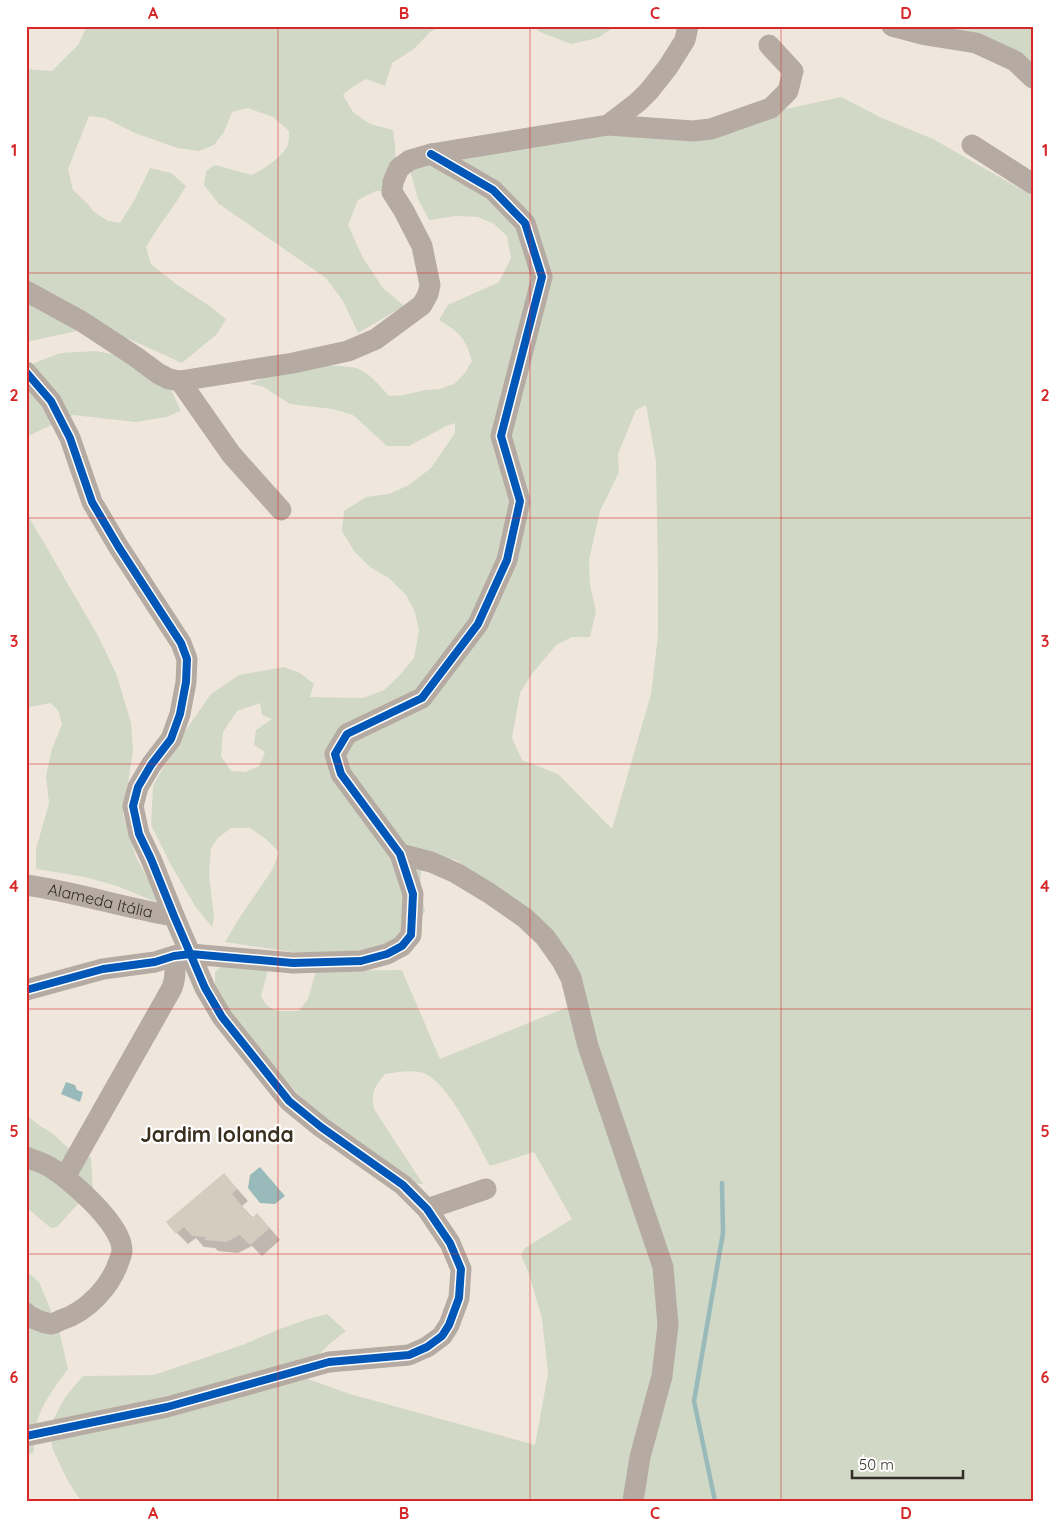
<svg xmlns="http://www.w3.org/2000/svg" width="1059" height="1527" font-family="Quicksand,sans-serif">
<rect width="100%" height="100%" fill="#f0e7dc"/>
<!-- green -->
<path fill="#d1d8c6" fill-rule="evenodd" d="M87,26h353l-10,6 -16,17 -22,14 -7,23 -19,-7 -15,9 -8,7 10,17 17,12 23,6 2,14 2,47h-21l-18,9 -10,25 15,33 20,30 21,18 -46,27 -15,-32 -17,-23 -107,-74 -15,-19 2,-14 9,-6 37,10c11,-5 33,-20 36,-31 1,-4 1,-9 1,-13l-16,-14 -25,-9 -16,4 -8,20 -10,13 -15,6 -22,-3 -42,-15 -30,-15 -16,-2 -21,53 5,21 15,14 5,7 15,10 12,2 15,-24 15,-31 21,5 15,13c-12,21 -28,40 -40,61l5,17 25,20 35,23 15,12 -9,15 -35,29 -53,-24 -52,-8 -51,11v-273l26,2 26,-26z
M534,26h81l-17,12 -27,6 -31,-12z
M923,26h110v41z
M841,97l41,21 51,21 100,57v1305h-392l35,-191 -72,-243 -68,-147 -80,-60 -24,-4 -10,9 -2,20 5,26 -10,18 -58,27 -45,-1 -87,-13 13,-22 34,-50 7,-18 -13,-13 -16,-11h-19l-13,10 -7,10 -2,27 5,42 -2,10 -17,-21 -24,-41 -20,-40 2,-39 28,-49 30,-43 28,-19 45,-8 16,6 14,11 -4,13 53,1 21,-8 15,-14 15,-18 5,-28 -4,-18 -9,-17 -17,-17 -18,-10 -17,-17 -12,-20 2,-20 22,-14 23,-3 20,-9 22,-17 24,-35v-10l-9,3 -37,20h-22l-34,-31 -21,-6 -42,-5 -28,-18 -13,-2c13,-5 26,-12 40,-15 14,-3 60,-6 72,1 11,6 20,17 28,26l15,-1 21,-5 14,-1 15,-5 11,-11 7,-12c-7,-24 -12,-28 -33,-41l9,-15 51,-23 12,-24 -4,-22 -13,-12 -16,-7 -22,-1 -27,4 -11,-21 -7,-25 4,-19 366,-45zM646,405l10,56 2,114v60l-7,59 -39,135 -54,-55 -36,-14 -10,-22 8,-45 12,-19 24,-29 16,-8h18l6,-26 -6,-26 -1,-25 11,-49 19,-39 -1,-18 18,-44zM260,703l2,12 10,4 -16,11 -2,15 11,7 -6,14 -14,6 -14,-1 -10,-15 2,-24 14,-21z
M96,351l26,5 47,29 12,26 -15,6 -30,5 -63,-7 -47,22v-71l35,-13z
M26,512l71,122 19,39 15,50 2,28 -10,63 13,43 25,47 -44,-18 -32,-9 -49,-8v-20l13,-46 -3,-27 6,-27 10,-25 -4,-14 -8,-7 -20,4 -4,5z
M227,961l42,5 -8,30c8,18 21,15 38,15l9,-12 8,-28 86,-1 38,89 130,-53 68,211 19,67 3,72 -36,145h-543l-12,-18 -16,-33 -4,-23 17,-31 17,-20 71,-1 91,-31 32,-14 31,-11 19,-5 19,17c-17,13 -35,26 -38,48l42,15 185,51 13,-71 -6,-56 -13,-44 -8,-19 4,-7 47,-29 -38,-67 -44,14c-13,-23 -44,-89 -70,-94 -12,-2 -24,0 -35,2 -11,14 -14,17 -11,35l49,75 -9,-1 -77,-54 -39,-35 -54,-62 -29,-41v-19z
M26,1108l3,9 11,9 12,7 24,22 15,2 2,34 -18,16 -18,20 -6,1 -25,-21z
M26,1271l13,11 20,48 9,39c-21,29 -35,45 -34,83l-8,4z"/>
<!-- water -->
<path fill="#99baba" d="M66,1082l9,3 2,5 6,2 -3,10 -19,-8z
M260,1167l25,29 -10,8 -15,-1 -12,-15 2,-13z"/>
<!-- shadow -->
<path fill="#0003" d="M224,1174l24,27 -6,5 11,12 15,8 12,14 -18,16 -10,-10 -14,7 -20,-2 -3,-3 -11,-1 -8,-9 -8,6 -11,-11z"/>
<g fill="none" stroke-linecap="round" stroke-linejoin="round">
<!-- stream -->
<path stroke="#99baba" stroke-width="4.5" d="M715,1501l-21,-100 29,-168 -1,-50"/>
</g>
<!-- building -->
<path fill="#d5ccc0" d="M224,1173l13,16 -5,5 20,24 5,-5 13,15 -20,17 -10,-10 -14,7 -21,-2 1,-3 -14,-1 -8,-9 -8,7 -10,-12z"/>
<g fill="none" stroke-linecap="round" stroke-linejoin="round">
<!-- minor -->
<g stroke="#b6aba3" stroke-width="21">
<path d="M892,26l34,9 50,8 39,18 18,17"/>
<path d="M608,125l85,6 18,-2 60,-21 17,-17 5,-20 -24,-26"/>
<path d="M972,145l61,39"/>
<path d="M26,291l55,30 55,36 23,17 10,5 11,2 113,-18 55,-12 28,-12 46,-34 6,-11 2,-9 -8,-39 -18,-35 -12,-19 1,-10 6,-14 11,-8 21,-6 177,-29 30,-23 11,-11 19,-24 17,-27 3,-14"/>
<path d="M26,372l25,29 19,37 22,64 26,44 63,97 6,16 -1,23 -6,32 -9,25 -20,26 -13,22 -5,19 6,28 12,25 23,57 31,72 17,29 67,84 32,26 82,58 24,24 23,34 11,26 -2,29 -10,27 -7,11 -15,11 -18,8 -80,7 -162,45 -141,29"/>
<path d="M180,381l51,73 50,56"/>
<path d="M400,854l31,8 25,11 33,20 36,25 20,19 17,24 9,17 17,68 75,221 5,58 -6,51 -22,81 -7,44"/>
<path id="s1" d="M26,885c50,7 98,23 148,31"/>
<path d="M26,990l77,-21 52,-7 19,-6 17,-2 102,9 68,-2 26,-7 15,-8 9,-11 2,-41 -13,-40 -59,-80 -6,-20 12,-20 75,-36 56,-74 29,-64 13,-59 -19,-65 41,-159 -17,-54 -32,-33 -62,-36"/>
<path d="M26,1157c7,3 15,5 22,9 21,12 74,58 74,84 0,4 -2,8 -3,11 -8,25 -32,51 -58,59 -3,1 -7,4 -10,4 -8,-1 -20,-6 -25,-11"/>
<path d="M65,1177l107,-189c4,-11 4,-20 2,-32"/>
<path d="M427,1209l59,-20"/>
</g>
<defs>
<path id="cycleway" d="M26,372l25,29 19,37 22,64 26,44 63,97 6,16 -1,23 -6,32 -9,25 -20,26 -13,22 -5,19 6,28 12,25 23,57 31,72 17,29 67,84 32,26 82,58 24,24 23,34 11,26 -2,29 -10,27 -7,11 -15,11 -18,8 -80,7 -162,45 -141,29
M26,990l77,-21 52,-7 19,-6 17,-2 102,9 68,-2 26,-7 15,-8 9,-11 2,-41 -13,-40 -59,-80 -6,-20 12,-20 75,-36 56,-74 29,-64 13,-59 -19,-65 41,-159 -17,-54 -32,-33 -62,-36"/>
</defs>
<!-- cycleway casing -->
<use href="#cycleway" stroke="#fff" stroke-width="11"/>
<!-- cycleway -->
<use href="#cycleway" stroke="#0057b8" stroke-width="8"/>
</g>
<!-- grid -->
<path fill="none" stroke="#d62828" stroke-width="1" stroke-opacity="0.55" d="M278,26v1475M530,26v1475M781,26v1475M26,273h1007M26,518h1007M26,764h1007M26,1009h1007M26,1254h1007"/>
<g text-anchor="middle" stroke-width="4.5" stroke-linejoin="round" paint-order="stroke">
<!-- street labels -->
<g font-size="16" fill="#332d25" stroke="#fff">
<text dy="6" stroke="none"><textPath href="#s1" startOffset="76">Alameda Itália</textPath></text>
</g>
<!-- district labels -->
<g font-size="21" font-weight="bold" fill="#3a2e1e" stroke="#fff">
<text x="217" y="1142">Jardim Iolanda</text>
</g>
</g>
<!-- border -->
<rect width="1059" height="1527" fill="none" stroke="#ffffff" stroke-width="55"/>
<!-- scale -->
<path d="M852 1470v8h111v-8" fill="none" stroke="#332d25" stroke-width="2.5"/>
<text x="859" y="1470" font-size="15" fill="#332d25" stroke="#ffffff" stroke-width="4" paint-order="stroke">50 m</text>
<rect x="28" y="28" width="1004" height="1472" fill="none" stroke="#d62828" stroke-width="2"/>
<g font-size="16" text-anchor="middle" font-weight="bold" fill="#d62828">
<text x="153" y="19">A</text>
<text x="404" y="19">B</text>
<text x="655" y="19">C</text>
<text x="906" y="19">D</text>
<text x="14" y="156">1</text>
<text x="1045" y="156">1</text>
<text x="14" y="401">2</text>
<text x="1045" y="401">2</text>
<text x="14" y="647">3</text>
<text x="1045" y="647">3</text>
<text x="14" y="892">4</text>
<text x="1045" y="892">4</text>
<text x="14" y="1137">5</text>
<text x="1045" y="1137">5</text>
<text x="14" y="1383">6</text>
<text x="1045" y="1383">6</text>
<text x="153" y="1519">A</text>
<text x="404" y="1519">B</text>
<text x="655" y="1519">C</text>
<text x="906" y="1519">D</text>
</g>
</svg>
